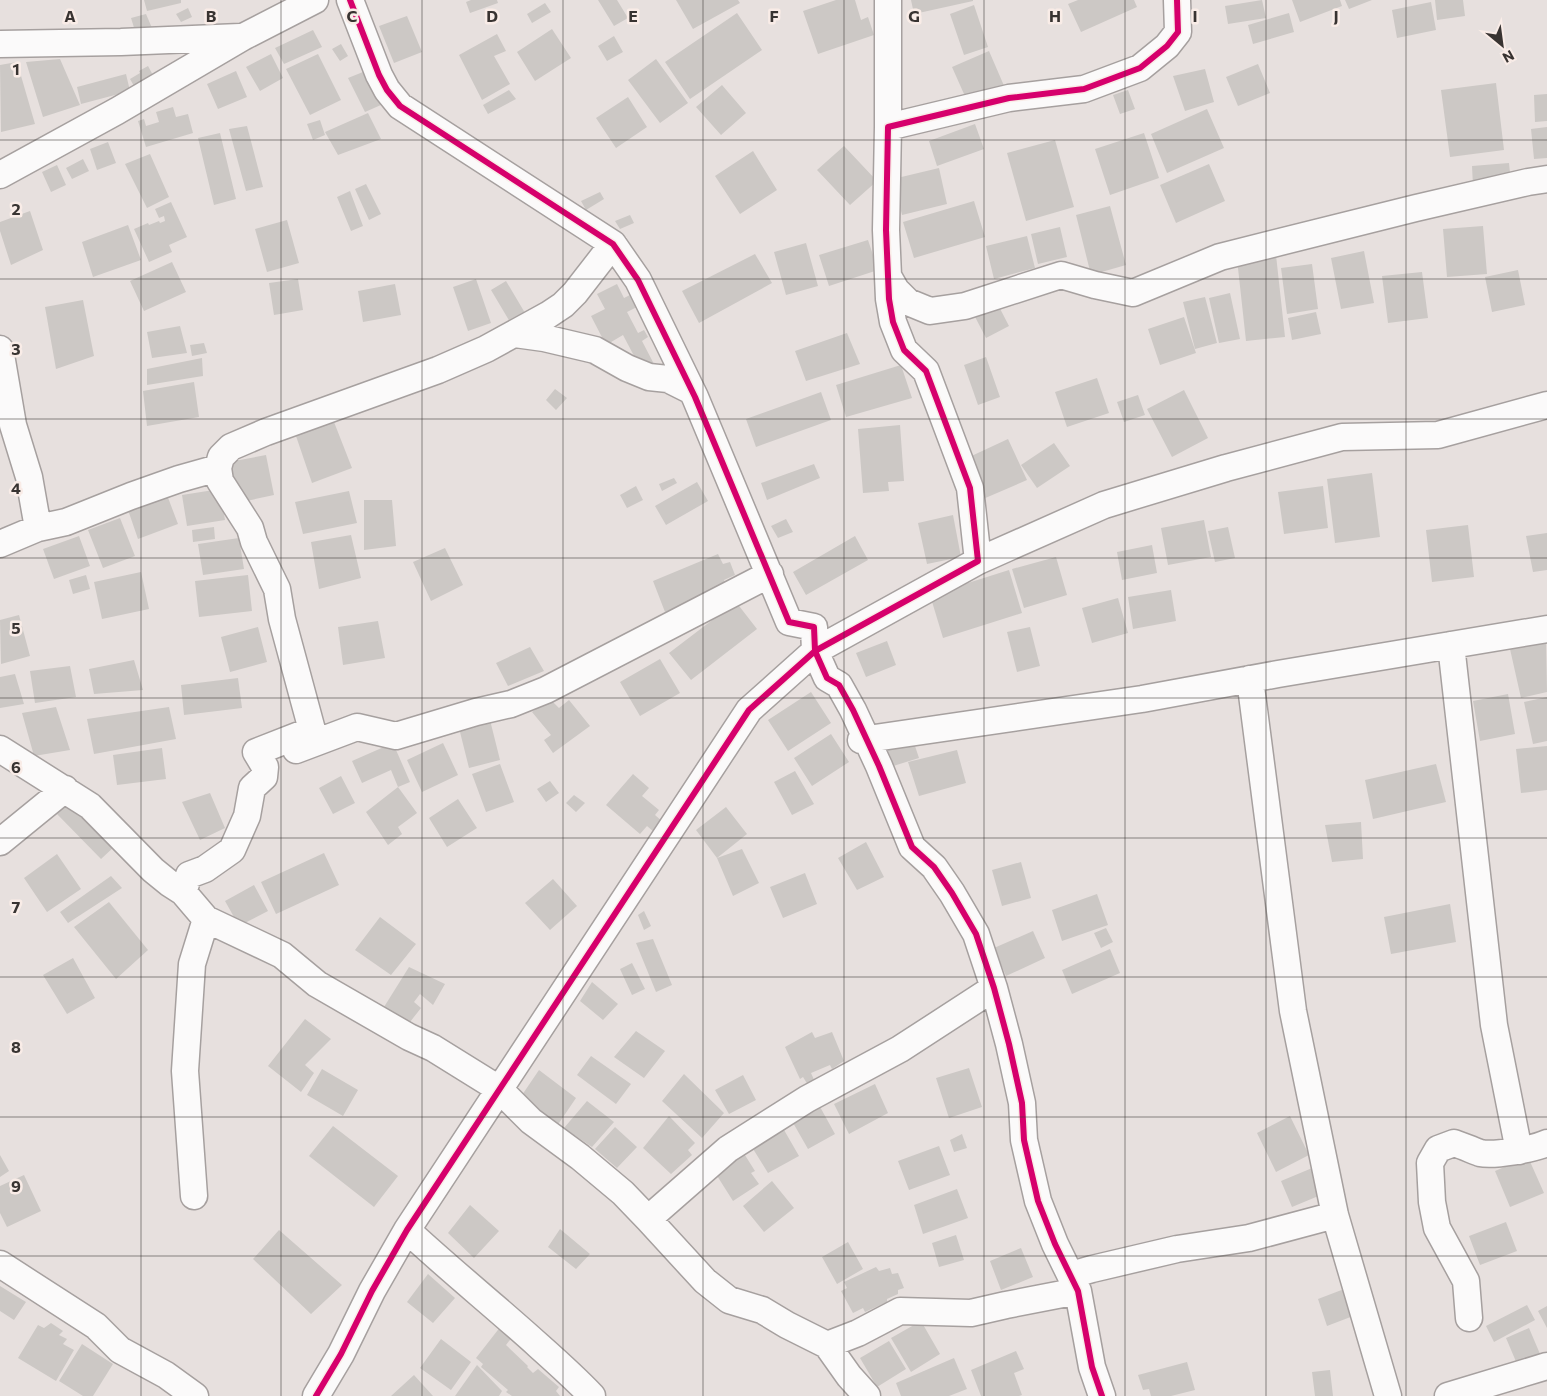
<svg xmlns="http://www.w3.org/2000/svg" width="1547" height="1396" font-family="Commissioner,sans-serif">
<rect width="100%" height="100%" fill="#e7e0de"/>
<!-- building -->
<path fill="#ccc8c5" d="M144,0h37v3l-34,8z
M471,0h26l1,3 -28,10 -4,-11z
M598,0h19l11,18 -14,8z
M676,0h62l2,3 -47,26z
M836,0h19l6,20 7,-3 6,18 -56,19 -15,-43z
M911,0h62v1l-59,13z
M1078,0h56l3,7 -56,25 -13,-28z
M1262,0l4,18 -38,6 -3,-18z
M1292,0h48l2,6 -42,16z
M1345,0h27l-23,9z
M1435,0h28l2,16 -28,4z
M1431,2l5,28 -39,8 -5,-28z
M545,3l6,9 -19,11 -5,-9z
M974,5l14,42 -24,8 -14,-41z
M188,8l4,9 -11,5 -5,-8z
M737,13l25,37 -72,49 -25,-37z
M1289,13l5,19 -41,12 -5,-19z
M146,14l6,14 -16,6 -5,-16z
M407,16l15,36 -28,11 -15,-37z
M552,29l19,29 -36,23 -18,-29z
M313,30l9,17 -38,17 -9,-16z
M497,34l9,17 -12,5 16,28 -28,16 -23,-45z
M614,36l9,16 -16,9 -9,-15z
M341,44l7,12 -8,5 -8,-12z
M989,51l16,37 -37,15 -16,-36z
M271,54l12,24 -23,13 -14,-24z
M318,54l23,46 -31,15 -24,-46z
M60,59l20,46 -37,12 -17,-55z
M656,59l32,44 -28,20 -32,-43z
M17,62l18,62 -34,8 -1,-67z
M1258,64l12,29 -32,13 -12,-29z
M148,66l6,11 -16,16 -8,-14 10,-6 -1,-2z
M373,68l17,33 -25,11 -17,-34z
M1205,69l9,33 -29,9 -12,-35z
M236,71l11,26 -29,12 -11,-25z
M126,74l4,17 -49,13 -4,-17z
M1496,83l8,67 -54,7 -9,-67z
M722,85l24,28 -25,22 -25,-28z
M509,90l7,9 -28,15 -5,-9z
M1128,90l7,19 -15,5 -7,-19z
M1547,94v27l-12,1 -1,-27z
M628,97l19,30 -31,21 -20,-30z
M173,107l3,10 12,-3 5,19 -47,14 -8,-26 6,-2 2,7 13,-4 -3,-10z
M1207,109l17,39 -57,25 -16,-39z
M368,113l13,26 -43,16 -13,-23z
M320,120l5,15 -12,5 -6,-16z
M975,124l9,25 -47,17 -8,-25z
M247,126l16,61 -17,4 -17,-62z
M1547,127v31l-13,1 -3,-30z
M220,133l16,66 -22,6 -16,-67z
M1144,133l15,45 -49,17 -15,-46z
M1055,140l19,67 -48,14 -19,-68z
M108,142l8,21 -19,7 -7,-21z
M844,146l33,35 -27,24 -33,-35z
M753,151l24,39 -37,24 -25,-38z
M150,154l19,43 -22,11 -22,-44z
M83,159l6,12 -17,8 -6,-11z
M1509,163l2,20 -38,3 -1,-20z
M1209,164l16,37 -49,22 -16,-38z
M57,165l9,20 -15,7 -9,-20z
M939,168l8,36 -45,11 -9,-36z
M366,184l15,30 -12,6 -14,-31z
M350,191l13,35 -12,5 -14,-34z
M600,192l4,7 -18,11 -5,-9z
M974,201l11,36 -71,21 -11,-36z
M171,202l16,35 -18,8 3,7 -23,10 -15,-33 14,-6 1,2 10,-4 1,2 5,-2 -1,-5 -5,2 -4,-9z
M1110,206l16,59 -35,10 -15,-60z
M30,211l13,39 -32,15 -11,-34v-9z
M630,215l4,8 -14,6 -5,-8z
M287,220l12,43 -32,9 -12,-43z
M128,225l13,35 -48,17 -11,-35z
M1483,226l4,48 -40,3 -4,-48z
M1060,227l7,30 -29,7 -7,-30z
M1027,236l8,32 -41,11 -8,-33z
M868,240l10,30 -49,16 -10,-31z
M806,243l12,43 -32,9 -12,-43z
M1364,251l10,52 -33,6 -10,-51z
M755,254l17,29 -73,40 -17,-32z
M1276,255l9,82 -39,4 -9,-82z
M172,262l14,30 -42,19 -14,-30z
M1312,264l6,45 -31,5 -6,-46z
M1518,270l7,35 -33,7 -7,-35z
M1422,272l6,46 -40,5 -6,-47z
M298,279l5,31 -29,5 -5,-32z
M476,279l15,44 -23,8 -15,-44z
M506,281l22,37 -15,9 -22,-37z
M395,284l6,31 -38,7 -5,-31z
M617,284l7,14 6,-3 7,12 -10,5 11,21 6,-3 4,7 -6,4 13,25 -12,7 -20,-38 -17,10 -15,-29 14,-7 -8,-15z
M1230,293l10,46 -21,4 -10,-45z
M1205,297l12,46 -22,6 -12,-47z
M995,299l14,27 -23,12 -14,-27z
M83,300l11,56 -38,13 -11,-62z
M1316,312l5,22 -29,6 -4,-22z
M1184,317l12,36 -36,12 -12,-36z
M180,326l7,27 -35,5 -5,-26z
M847,333l13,31 -54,17 -11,-30z
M204,343l3,10 -15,3 -2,-11z
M986,357l14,40 -22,8 -14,-40z
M202,358l1,18 -56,9v-16z
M901,365l11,33 -66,19 -10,-32z
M1097,378l12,35 -42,14 -12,-35z
M194,382l5,35 -52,9 -4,-35z
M555,389l12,9 -11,12 -10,-10z
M1184,390l24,48 -36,19 -25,-48z
M821,392l10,28 -75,27 -10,-28z
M1138,395l7,20 -21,7 -7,-20z
M334,422l18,46 -40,15 -16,-47z
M900,425l4,56 -16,1 1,9 -26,2 -5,-64z
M1008,439l19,41 -44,19 -18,-40z
M1054,443l16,23 -33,22 -16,-23z
M266,455l8,40 -37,8 -8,-41z
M814,464l6,14 -53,22 -6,-17z
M1372,473l8,64 -45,6 -8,-64z
M674,478l3,5 -15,8 -3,-7z
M697,482l11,19 -42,24 -11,-19z
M636,486l7,14 -16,8 -7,-13z
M1323,486l5,42 -44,6 -6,-42z
M220,489l5,31 -38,6 -5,-31z
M349,491l8,32 -54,11 -8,-32z
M167,495l11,29 -40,15 -10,-29z
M364,500h28l4,46 -32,4z
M953,515l8,42 -34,7 -9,-41z
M120,518l15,38 -32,12 -15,-38z
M786,519l7,13 -15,6 -7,-12z
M1204,520l7,37 -43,8 -7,-37z
M1468,525l6,52 -42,5 -6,-52z
M214,527l1,12 -22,3 -1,-12z
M1228,527l7,31 -20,4 -7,-31z
M1547,533v37l-14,2 -7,-36z
M351,535l10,43 -42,11 -8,-47z
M79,536l11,30 -36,13 -11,-30z
M855,536l13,24 -62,35 -13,-23z
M239,538l5,31 -41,6 -5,-31z
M1152,545l5,28 -35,7 -5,-28z
M445,548l18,37 -32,16 -18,-39z
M718,554l5,10 7,-2 5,13 -11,5 2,6 -61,26 -12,-31z
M1056,557l11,38 -43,13 -12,-39z
M1009,570l13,43 -79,25 -13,-43z
M141,572l8,37 -47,10 -8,-37z
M86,575l4,14 -17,5 -4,-14z
M248,575l4,36 -53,6 -4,-36z
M1171,590l5,31 -43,8 -5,-32z
M1118,598l10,35 -36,10 -10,-35z
M736,602l21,27 -66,51 -22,-27z
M19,615l11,41 -29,8 -1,-44z
M378,621l7,37 -42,7 -5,-38z
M258,627l9,35 -37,10 -9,-35z
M1030,627l10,39 -23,6 -10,-40z
M887,641l9,24 -30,12 -10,-24z
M1546,641l1,51 -26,6 -11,-49z
M530,647l14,24 -36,15 -12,-23z
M660,659l20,34 -40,23 -20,-34z
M134,660l9,30 -49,4 -5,-25z
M70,666l6,31 -41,6 -5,-32z
M15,674l9,30 -24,4v-31z
M238,678l4,30 -58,7 -3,-30z
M811,692l20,31 -43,28 -20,-31z
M1508,694l7,40 -35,7 -7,-40z
M1547,697v44l-14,3 -9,-42z
M550,699l9,9 10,-8 21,26 -37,27 -9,-13 7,-5 -19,-23z
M56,707l14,43 -36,6 -12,-43z
M169,707l7,32 -82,15 -7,-35z
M490,720l10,40 -31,8 -10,-40z
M831,734l18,28 -37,24 -18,-28z
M913,740l6,18 -29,9 -5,-18z
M393,743l17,39 -12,5 19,26 -19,14 4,7 -14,11 -22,-33 32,-25 -7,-17 -29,13 -10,-22z
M443,743l15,32 -36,17 -15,-32z
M1547,746v44l-26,3 -5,-44z
M162,748l4,31 -49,6 -4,-30z
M957,750l9,33 -47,13 -11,-34z
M500,764l14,38 -28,10 -14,-38z
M1436,764l10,38 -73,17 -8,-39z
M795,771l19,33 -22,11 -18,-33z
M633,774l16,14 -7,8 17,14 -4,5 8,7 -9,10 -7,-6 -7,8 -34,-29z
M341,776l14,27 -22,11 -14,-26z
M550,781l9,12 -13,9 -9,-13z
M210,793l15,35 -25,12 -18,-38z
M574,795l11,8 -9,9 -10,-9z
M458,799l19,29 -30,19 -18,-29z
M71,801l44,45 -14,13 -44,-45z
M726,807l21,27 -30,24 -21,-28z
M1361,822l2,37 -31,3 -7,-37z
M866,842l18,35 -27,13 -19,-32z
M742,849l17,34 -26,13 -16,-38z
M324,853l15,32 -63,29 -15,-32z
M57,854l24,35 -34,23 -23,-34z
M1021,862l10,36 -29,8 -10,-36z
M805,873l12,31 -34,14 -13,-31z
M111,876l11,12 -54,35 -8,-11z
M553,879l24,27 -27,24 -25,-27z
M254,885l14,26 -29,15 -14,-25z
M1097,894l11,31 -46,16 -10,-31z
M109,902l39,48 -32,29 -42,-52z
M1450,904l6,38 -65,12 -7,-37z
M644,911l7,15 -7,4 -6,-15z
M380,917l36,27 -25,31 -36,-25z
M1106,928l7,14 -12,6 -7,-15z
M1033,931l12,27 -39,18 -12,-28z
M653,939l19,46 -16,7 -20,-49z
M1110,949l10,24 -48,21 -10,-24z
M73,958l22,40 -28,16 -24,-39z
M632,963l13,26 -13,6 -12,-26z
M409,967l36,17 -12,21 -13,-11 -6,8 7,6 -11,14 -26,-15z
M592,982l26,22 -15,16 -23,-19z
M305,1019l26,20 -26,26 9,8 -13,19 -33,-26z
M636,1031l29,20 -21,27 -30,-21z
M812,1032l3,6 17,-6 12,29 -12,8 -2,-4 -19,8 4,9 -7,3 -5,-8 -3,2 -15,-32z
M591,1056l40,28 -15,20 -39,-29z
M969,1068l13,39 -33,11 -13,-40z
M322,1069l36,21 -15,26 -36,-21z
M539,1070l37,28 -19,28 -37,-28z
M684,1074l40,39 -22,25 -40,-37z
M743,1075l13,25 -27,14 -14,-24z
M875,1084l13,29 -39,21 -15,-30z
M587,1101l27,21 -22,25 -28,-19z
M819,1105l16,29 -27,15 -16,-28z
M669,1116l26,27 -7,7 4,5 -21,19 -28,-26z
M1290,1116l19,39 -33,17 -19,-39z
M780,1123l19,33 -31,17 -18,-29z
M333,1126l65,50 -24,31 -65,-51z
M615,1127l22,20 -20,21 -22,-19z
M962,1134l5,14 -13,4 -4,-12z
M939,1146l11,29 -41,15 -11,-29z
M743,1152l12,19 -4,2 8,11 -26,17 -19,-30z
M0,1155l9,16 -9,6z
M1528,1157l16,36 -34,14 -15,-36z
M1317,1166l11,26 -36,15 -11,-26z
M24,1175l17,36 -34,16 -7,-14v-27z
M772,1181l22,27 -30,24 -21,-26z
M957,1189l11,29 -45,16 -9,-29z
M470,1205l29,26 -25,27 -26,-25z
M1506,1222l11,29 -37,14 -11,-29z
M560,1229l30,25 -14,15 -28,-22z
M279,1230l63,55 -31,29 -58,-55z
M956,1235l8,25 -25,7 -7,-24z
M848,1242l15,27 -26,15 -15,-27z
M1021,1248l12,29 -32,13 -11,-29z
M876,1267l3,4 11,-3 2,6 6,-1 6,15 -6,2v4l-11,5v3l-22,10 -2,-4 -10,5 -12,-22 6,-3 -3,-6z
M428,1274l27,24 -22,25 -26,-21z
M0,1286l26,16 -12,18 -14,-9z
M1352,1286l9,27 -34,13 -9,-27z
M1527,1305l8,15 -41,22 -8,-16z
M1547,1306v22l-9,-17z
M921,1321l19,33 -29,18 -20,-34z
M51,1323l12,8 -4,4 8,4 -4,5 11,6 -18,31 -38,-23 20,-33 6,3z
M501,1326l12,10 -7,9 22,21 -7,9 6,-8 6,6 5,-4 21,18 -3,4 4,5h-48l-6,-4 2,-2 -27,-23 2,-3 -7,-6z
M1529,1328l14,33 -23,10 -14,-33z
M441,1339l30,23 -20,28 -31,-22z
M889,1341l17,28 -29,18 -17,-29z
M82,1344l31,20 -20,32h-10l-24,-15z
M1016,1351l8,18 -10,4 8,22 -3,1h-38l-10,-26z
M954,1358l13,31 -18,7h-48l-5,-13z
M1187,1362l8,28 -24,6h-20l-2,-7 -6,1 -5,-15z
M477,1365l25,26 -3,5h-44z
M1330,1370l3,26h-18l-3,-24z
M414,1375l19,21h-42z"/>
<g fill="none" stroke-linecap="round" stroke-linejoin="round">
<defs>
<path id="minor" d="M350,0l29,75 8,15 13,16 213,138 25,36 57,117 94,225 25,5 1,24 12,27 12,7 14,25 26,56 33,81 22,20 18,26 24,41 18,54 15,56 13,59 2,37 14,61 17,43 23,47 14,76 10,29
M0,44l121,-2 119,-5
M888,127v-127
M0,175l117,-64 126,-74 72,-37
M888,276l8,14 12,12 22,9 35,-5 96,-31 34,10 38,8 87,-36 196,-49 112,-26 19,-3
M515,334l29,4 51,12 32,18 22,9 19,2 24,12
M0,349l13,76 16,52 9,51 -38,16
M38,528l28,-6 65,-26 48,-17 39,-11
M978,561l126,-56 122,-37 116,-31 96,-2 109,-30
M1451,645l43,380 25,126
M1250,679l43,332 42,204 53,181
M861,740l281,-41 136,-25 269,-45
M0,749l90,57 63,64 16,13 14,9 23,27 -14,45 -7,107 9,125
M296,750l61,-23 39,9 80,-24 35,-8 35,-14 224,-116
M0,842l65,-53
M183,892l6,-17 16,-6 27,-19 15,-34 5,-28 12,-11 1,-10 -9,-15 56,-22 -30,-111 -5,-30 -23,-47 -4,-14 -30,-47 -2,-13 3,-11 10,-10 35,-15 172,-62 48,-21 62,-34 15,-10 12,-12 38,-49
M206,919l76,36 35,29 92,53 24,11 66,41 32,32 49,36 43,36 25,26 80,-70 79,-50 93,-50 94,-61
M648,1219l57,62 24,19 33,10 25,15 40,20 31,-12 42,-22 71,2 35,-8 72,-14
M407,1230c43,40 89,77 132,116 18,16 36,32 53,50
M0,1264l96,62 24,24 46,25 29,21
M1071,1275l21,-6 85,-20 72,-11 86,-23
M1469,1318l-3,-37 -29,-53 -5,-26 -2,-39 8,-14 16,-6c9,3 18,7 26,10 14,3 54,-4 67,-10
M827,1345l22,31 18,20
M316,1396l25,-42 31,-63 35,-61 342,-520 66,-59 163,-90 -8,-73 -44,-117 -22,-21 -11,-28 -4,-23 -3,-69 2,-103 121,-29 75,-9 56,-21 27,-22 11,-14 -1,-32
M1448,1396l99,-30"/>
</defs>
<!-- minor casing -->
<use href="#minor" stroke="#a6a09f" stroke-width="29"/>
<!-- minor -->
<use href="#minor" stroke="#fbfafa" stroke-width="26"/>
<defs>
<path id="cycleway" d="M350,0l29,75 8,15 13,16 213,138 25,36 57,117 94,225 25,5 1,24 12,27 12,7 14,25 26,56 33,81 22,20 18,26 24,41 18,54 15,56 13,59 2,37 14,61 17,43 23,47 14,76 10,29
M316,1396l25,-42 31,-63 35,-61 342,-520 66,-59 163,-90 -8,-73 -44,-117 -22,-21 -11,-28 -4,-23 -3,-69 2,-103 121,-29 75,-9 56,-21 27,-22 11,-14 -1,-32"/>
</defs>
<!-- cycleway casing -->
<use href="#cycleway" stroke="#f9ece7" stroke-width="9"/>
<!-- cycleway -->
<use href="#cycleway" stroke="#d6006c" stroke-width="6"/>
</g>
<!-- grid -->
<path fill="none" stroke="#383331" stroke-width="1" stroke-opacity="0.55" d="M141,0v1396M281,0v1396M422,0v1396M563,0v1396M703,0v1396M844,0v1396M984,0v1396M1125,0v1396M1266,0v1396M1406,0v1396M0,140h1547M0,279h1547M0,419h1547M0,558h1547M0,698h1547M0,838h1547M0,977h1547M0,1117h1547M0,1256h1547"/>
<g font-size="16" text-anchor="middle" font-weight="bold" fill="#383331" stroke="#f9ece7" stroke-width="5" stroke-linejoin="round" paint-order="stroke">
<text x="70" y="22">A</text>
<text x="211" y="22">B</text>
<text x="352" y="22">C</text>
<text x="492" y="22">D</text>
<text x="633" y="22">E</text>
<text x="774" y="22">F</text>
<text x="914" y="22">G</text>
<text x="1055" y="22">H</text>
<text x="1195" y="22">I</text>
<text x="1336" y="22">J</text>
<text x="16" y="75">1</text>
<text x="16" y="215">2</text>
<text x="16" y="355">3</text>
<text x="16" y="494">4</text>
<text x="16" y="634">5</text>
<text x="16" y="773">6</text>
<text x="16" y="913">7</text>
<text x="16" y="1053">8</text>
<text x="16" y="1192">9</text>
</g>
<!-- north arrow -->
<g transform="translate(1502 45) rotate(151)" stroke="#f9ece7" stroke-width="4" paint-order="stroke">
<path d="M0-4L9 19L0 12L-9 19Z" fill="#383331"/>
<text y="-8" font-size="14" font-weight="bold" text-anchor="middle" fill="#383331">N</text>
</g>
</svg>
